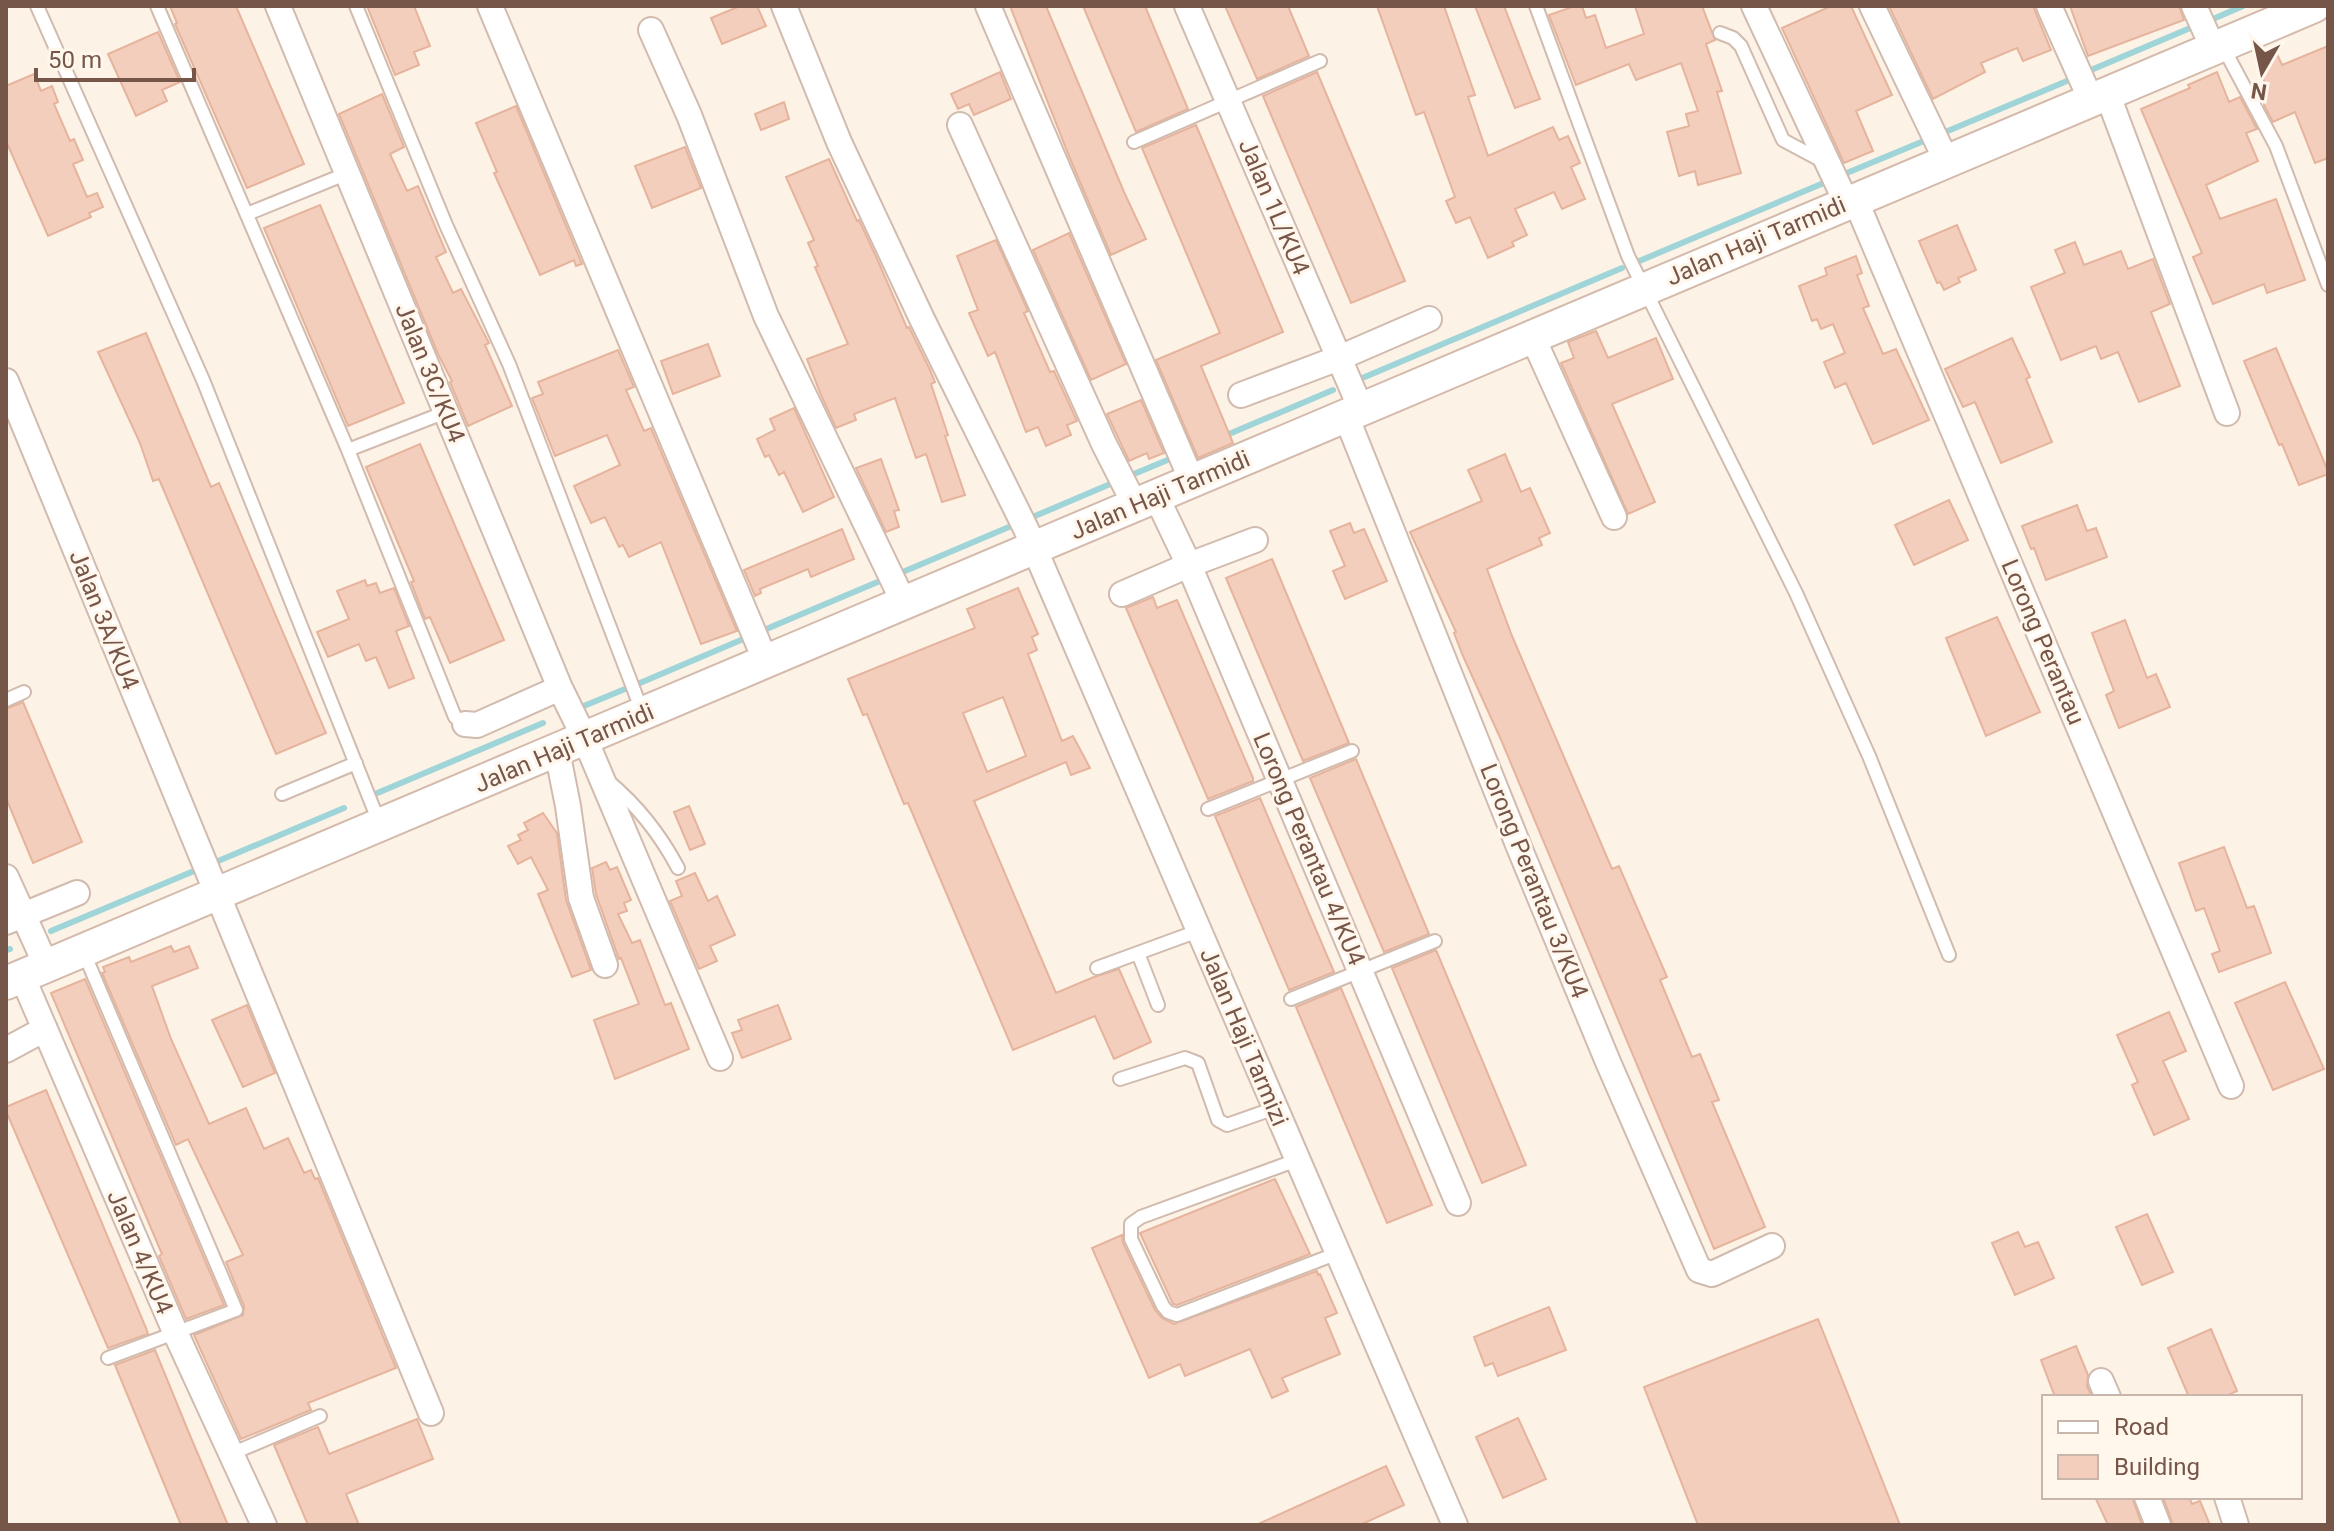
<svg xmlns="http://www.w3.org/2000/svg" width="2334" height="1531" font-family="Roboto,sans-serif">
<rect width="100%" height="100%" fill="#fdf2e6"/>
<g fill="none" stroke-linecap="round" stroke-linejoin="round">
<!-- stream -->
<path stroke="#9fd5d9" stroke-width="6" d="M2206,22l37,-16
M2084,73l111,-47
M1943,133l131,-55
M1842,175l89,-37
M1637,262l189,-80
M1360,379l262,-111
M1222,437l111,-47
M1129,476l41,-17
M1028,519l87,-37
M898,574l118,-50
M764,630l123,-52
M640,683l108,-46
M579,708l46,-19
M375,794l168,-71
M211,864l133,-56
M51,931l150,-63
M6,950l4,-1"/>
</g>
<!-- building -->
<path fill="#f3cebc" stroke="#e6b39c" stroke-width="2" fill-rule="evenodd" d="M170,6h66l68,158 -57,24 -72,-164 2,-1z
M367,6h47l16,40 -16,6 5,13 -24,10z
M740,6h17l9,20 -44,18 -11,-26z
M1010,6h36l78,186 22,47 -35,16 -42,-99z
M1083,6h62l43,103 -52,23z
M1225,6h63l21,50 -52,23z
M1377,6h67l31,89 -7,2 20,59 65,-29 6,13 9,-4 12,27 -9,4 14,32 -23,10 -8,-17 -39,17 12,26 -15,7 2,4 -26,12 -18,-41 -14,6 -10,-22 9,-4 -31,-85 -8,3z
M1475,6h29l36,93 -25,9z
M1575,6h7l4,12 9,-3 11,33 38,-14 -9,-28h67l13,34 -9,4 16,47 -5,1 24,81 -43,12 -3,-14 -16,5 -12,-44 22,-6 -3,-12 12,-3 -17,-48 -45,17 -7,-16 -53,21 -27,-70z
M1831,6h20l41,89 -36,16 17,40 -29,12 -62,-135z
M1889,6h144l18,44 -28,11 -6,-13 -36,15 4,9 -52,27z
M2070,6h109l5,14 -96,36z
M158,32l22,50 -18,8 5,11 -31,15 -28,-62z
M2328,46v112l-13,5 -20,-51 -22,10 -17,-32 10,-5 -10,-22 21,-9 5,11z
M1000,72l11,27 -37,16 -5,-11 -11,5 -7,-15z
M1317,72l88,209 -54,22 -88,-207z
M2217,72l12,30 11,-5 17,32 -11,4 12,28 -52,24 14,34 56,-20 29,81 -38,13 -3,-9 -51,20 -20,-47 9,-4 -61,-144 49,-21 -2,-3z
M34,74l7,17 11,-5 6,16 -4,2 16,37 4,-2 9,21 -10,4 14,33 10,-4 6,14 -14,6 2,4 -43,19 -42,-95v-55z
M382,94l22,53 -14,7 17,37 11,-5 28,66 -10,5 17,36 8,-4 28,54 -4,2 27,61 -44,20 -18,-44 2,-1 -14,-27 -99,-240z
M784,102l5,17 -28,11 -6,-16z
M516,106l66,158 -6,2 -2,-6 -34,15 -46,-102 3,-1 -21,-49z
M1196,125l87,207 -82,34 32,77 -35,15 -42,-98 64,-27 -78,-185z
M685,147l16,41 -49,20 -17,-42z
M829,159l28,62 2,-1 19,41 29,67 2,-1 21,43 5,12 -4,2 17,51 -3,1 20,59 -23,7 -16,-48 -10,4 -21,-60 -41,16 2,6 -20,8 -15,-33 -14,-36 41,-15 -33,-77 3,-1 -10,-23 6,-3 -28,-63z
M320,205l84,198 -56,23 -84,-198z
M1957,225l19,45 -18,8 2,4 -16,8 -4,-8 -3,1 -18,-42z
M1069,233l57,131 -35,16 -58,-130z
M996,240l32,71 -4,2 26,59 4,-1 23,50 -10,4 4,10 -25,11 -8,-19 -12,5 -31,-80 -7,4 -19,-43 9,-3 -21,-54z
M2075,242l9,23 37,-14 7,18 25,-10 17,45 -19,8 29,74 -41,16 -21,-50 -17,7 -5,-13 -35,14 -30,-73 34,-14 -10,-23z
M1856,256l6,17 -5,2 12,31 -6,2 20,46 13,-5 33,71 -56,24 -27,-61 -11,5 -11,-26 21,-9 -12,-29 -12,5 -4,-10 -5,2 -13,-35 28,-11 -2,-7z
M1596,331l12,27 48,-20 17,41 -61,25 43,98 -27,12 -67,-151 13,-5 -6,-16z
M146,333l65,154 8,-4 107,250 -50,21 -117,-275 -6,2 -13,-38 -42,-91z
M2012,338l18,39 -4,2 26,63 -51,21 -26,-61 -12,5 -18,-38z
M708,344l12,32 -47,18 -12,-33z
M2276,348l52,123v3l-29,11 -17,-41 -3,1 -35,-84z
M618,350l16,37 -8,3 18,41 7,-3 86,203 -36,13 -40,-102 -32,15 -6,-12 -4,2 -14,-30 -14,6 -17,-37 46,-21 -13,-30 -52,21 -23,-58 11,-4 -5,-12z
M1141,400l23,53 -15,6 -2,-6 -18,8 -22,-47z
M794,408l40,89 -31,15 -19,-40 -5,3 -10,-20 -4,2 -8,-18 18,-9 -5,-11z
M420,444l84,196 -54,23 -20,-46 -5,2 -14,-37 3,-1 -48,-114z
M1505,454l16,38 9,-4 20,45 -11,5 3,7 -55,24 25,67 100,233 7,-3 48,111 -7,3 32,77 8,-3 19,46 -7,2 53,125 -51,22 -212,-507 -39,-86 -9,-23 2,-1 -46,-100 72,-31 -14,-31z
M881,459l18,51 -5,1 5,16 -13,5 -30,-64z
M1949,500l19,40 -54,25 -19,-40z
M2077,505l10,26 9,-3 11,29 -61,23 -12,-32 -3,1 -9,-23z
M1350,523l4,10 10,-4 23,52 -42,18 -12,-28 12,-5 -15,-35z
M842,529l12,30 -43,18 -3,-8 -48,20 1,4 -6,3 -11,-26z
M1272,559l77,184 -46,18 -77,-183z
M365,580l2,6 9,-3 4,10 14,-5 15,38 -13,5 18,47 -25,10 -13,-31 -10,4 -7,-17 -31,13 -11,-25 32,-13 -12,-28z
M1018,588l20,46 -6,3 5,13 -9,4 34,87 11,-5 17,32 -19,7 -5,-13 -92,39 82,192 38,-16 25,-8 32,73 -37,17 -19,-43 -82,34 -105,-247 -4,1 -37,-90 -4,1 -15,-36 127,-51 -8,-19zM1003,697l23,59 -39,16 -24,-59z
M1153,597l4,11 20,-8 76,178v3l-45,18 -82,-191z
M1997,617l43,95 -54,24 -40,-98z
M2125,620l22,58 9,-4 14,33 -51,21 -13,-33 8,-4 -22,-58z
M23,702l59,140 -49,21 -27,-65v-89z
M1356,759l73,175 -45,18 -74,-174z
M1260,798l74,174 -45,18 -74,-174z
M689,806l16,38 -15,6 -16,-38z
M543,813l14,20 9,67 25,70 -19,7 -34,-83 10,-4 -17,-33 -13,7 -10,-18 13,-6 -3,-5 10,-5 -4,-7z
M2224,847l23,61 7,-2 17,47 -52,19 -7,-18 8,-3 -16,-43 -8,3 -17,-48z
M606,862l4,8 7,-3 14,33 -7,3 3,8 -9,3 14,29 8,-3 25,65 6,-2 18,46 -74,30 -21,-59 45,-16 -18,-46 -2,1 -23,-65 -4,-26z
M695,873l13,28 9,-5 18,39 -25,11 7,15 -18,8 -29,-68 12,-5 -6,-15z
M171,946l3,6 15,-6 9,22 -46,18 19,53 38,85 37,-16 18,41 24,-11 16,35 7,-3 4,9 3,-1 78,190 -88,35 3,7 -70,29 -47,-104 49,-20 1,-9 -18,-44 17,-7 -55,-116 -12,6 -74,-172 3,-1 -2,-5 26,-10 2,5z
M1436,950l90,215 -44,18 -90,-215z
M85,979l139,326 -38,14 -27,-63 3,-2 -111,-261z
M2285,982l39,87 -51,21 -38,-87z
M1341,988l91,217 -45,18 -91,-216z
M247,1005l28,68 -32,14 -31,-67z
M778,1005l13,34 -49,19 -10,-25 10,-3 -4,-10z
M2169,1012l17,39 -23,10 26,58 -35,16 -22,-50 6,-3 -21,-47z
M46,1090l100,238 2,6 -40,14 -102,-237v-4z
M1275,1179l35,75 -133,51 -4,-1 -33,-71z
M2147,1214l26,58 -31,13 -26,-58z
M2018,1232l7,15 13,-5 16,36 -39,17 -23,-52z
M1122,1235l1,8 32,67 7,8 12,6 143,-53 1,4 2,-1 17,39 -12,5 15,36 -58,24 6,13 -16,7 -22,-49 -65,27 -5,-12 -31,14 -57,-130z
M1549,1307l17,43 -68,26 -5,-13 -8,3 -11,-29z
M1818,1319l82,206h-202l-54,-138z
M2211,1329l26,62 -13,6h-35l-21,-49z
M2076,1346l12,29 -1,11 5,11h-37l-14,-37z
M155,1350l34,83 39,92h-47l-66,-160z
M1518,1418l28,61 -43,19 -27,-61z
M417,1419l16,40 -87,35 13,31h-51l-34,-80 44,-18 11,27z
M1386,1466l18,39 -44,20h-104z
M2095,1497h37l10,28h-34z
M2163,1497h26l3,7 8,-3 10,24h-37z"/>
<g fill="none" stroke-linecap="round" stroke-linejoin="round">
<defs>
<path id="lane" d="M37,6l166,374 176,442
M157,6l191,444 107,267 10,7
M356,6l90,219 63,139 133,347
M1536,6l92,250 168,337 73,163 80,199
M1720,33l13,5 8,8 42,94 43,23
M2223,47l53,99 52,139
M1134,142l186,-81
M247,214l101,-41
M348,450l98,-38
M6,700l18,-8
M608,781c30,25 52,53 70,87
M282,794l74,-31
M1208,809l144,-58
M84,953l152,357 -128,48
M1138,953l20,52
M1097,968l101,-37
M1291,999l144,-58
M1120,1079l65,-21 13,5 20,57 9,5 48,-17
M1297,1160l-156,57 -10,7v15l32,67 5,6 9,3 161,-62
M231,1454l89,-38"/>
<path id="street" d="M278,6l282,682 25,51 135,319
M490,6l276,656
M784,6l55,136 83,177 104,210 429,996
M988,6l204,475
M1187,6l174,403
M1754,6l93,198
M1872,6l74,154
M2049,6l42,94
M2194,6l19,42
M651,30l38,85 77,201 138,287
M2107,93l120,320
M960,125l144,319 31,61
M1855,199l376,887
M1533,338l81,179
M6,381l425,1032
M1241,395l98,-37 90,-39
M1346,416l173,431 89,215 91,208 13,4 60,-28
M1156,496l33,69 269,638
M1122,594l67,-29 66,-25
M465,724l12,1 83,-37
M557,751l11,55 13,92 24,67
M6,877l40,88
M6,922l71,-29
M22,976l154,358 88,191
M6,1050l39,-21
M2101,1381l7,16
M2147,1497l11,28
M2227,1497l9,28"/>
<path id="secondary" d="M6,983l2308,-977"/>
</defs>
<!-- lane casing -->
<use href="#lane" stroke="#d1bbae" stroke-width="16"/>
<!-- street casing -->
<use href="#street" stroke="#d1bbae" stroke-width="28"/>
<!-- secondary casing -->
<use href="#secondary" stroke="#d4baab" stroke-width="36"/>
<!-- lane -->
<use href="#lane" stroke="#fff" stroke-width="12"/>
<!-- street -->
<use href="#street" stroke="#fff" stroke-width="24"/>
<!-- secondary -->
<use href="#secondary" stroke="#fff" stroke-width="32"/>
</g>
<g text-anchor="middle" stroke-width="6" stroke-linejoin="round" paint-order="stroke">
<!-- street labels -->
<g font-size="24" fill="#77564a" stroke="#fff6ec">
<text transform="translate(1274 207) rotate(67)" y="8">Jalan 1L/KU4</text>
<text transform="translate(1756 241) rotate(-23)" y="8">Jalan Haji Tarmidi</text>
<text transform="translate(430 373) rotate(68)" y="8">Jalan 3C/KU4</text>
<text transform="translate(1160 495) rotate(-23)" y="8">Jalan Haji Tarmidi</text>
<text transform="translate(104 620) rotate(68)" y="8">Jalan 3A/KU4</text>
<text transform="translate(2043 642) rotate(67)" y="8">Lorong Perantau</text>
<text transform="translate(564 748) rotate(-23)" y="8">Jalan Haji Tarmidi</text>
<text transform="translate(1309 849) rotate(67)" y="8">Lorong Perantau 4/KU4</text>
<text transform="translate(1534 881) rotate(68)" y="8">Lorong Perantau 3/KU4</text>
<text transform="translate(1244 1037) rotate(67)" y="8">Jalan Haji Tarmizi</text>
<text transform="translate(140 1252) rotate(67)" y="8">Jalan 4/KU4</text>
</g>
</g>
<!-- border -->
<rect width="2334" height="1531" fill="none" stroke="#77564a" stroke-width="16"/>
<!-- legend -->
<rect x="2042" y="1395" width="260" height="104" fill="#fff6ec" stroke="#c9b6ab" stroke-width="2"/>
<rect x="2058" y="1421" width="40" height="12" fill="#ffffff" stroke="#c9b6ab" stroke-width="2"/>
<text x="2114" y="1435" font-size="24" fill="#77564a">Road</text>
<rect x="2058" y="1455" width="40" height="24" fill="#f3cebc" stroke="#c9b6ab" stroke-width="2"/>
<text x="2114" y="1475" font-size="24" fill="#77564a">Building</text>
<!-- north arrow -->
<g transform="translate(2262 72) rotate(189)" stroke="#fff6ec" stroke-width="6" paint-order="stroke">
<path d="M0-6L14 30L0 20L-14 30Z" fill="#77564a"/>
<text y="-12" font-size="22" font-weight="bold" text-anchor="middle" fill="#77564a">N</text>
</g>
<!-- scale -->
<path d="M36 68v12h158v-12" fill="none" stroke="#77564a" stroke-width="4"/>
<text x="48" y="68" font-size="24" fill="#77564a" stroke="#fff6ec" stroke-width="6" paint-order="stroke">50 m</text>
</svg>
